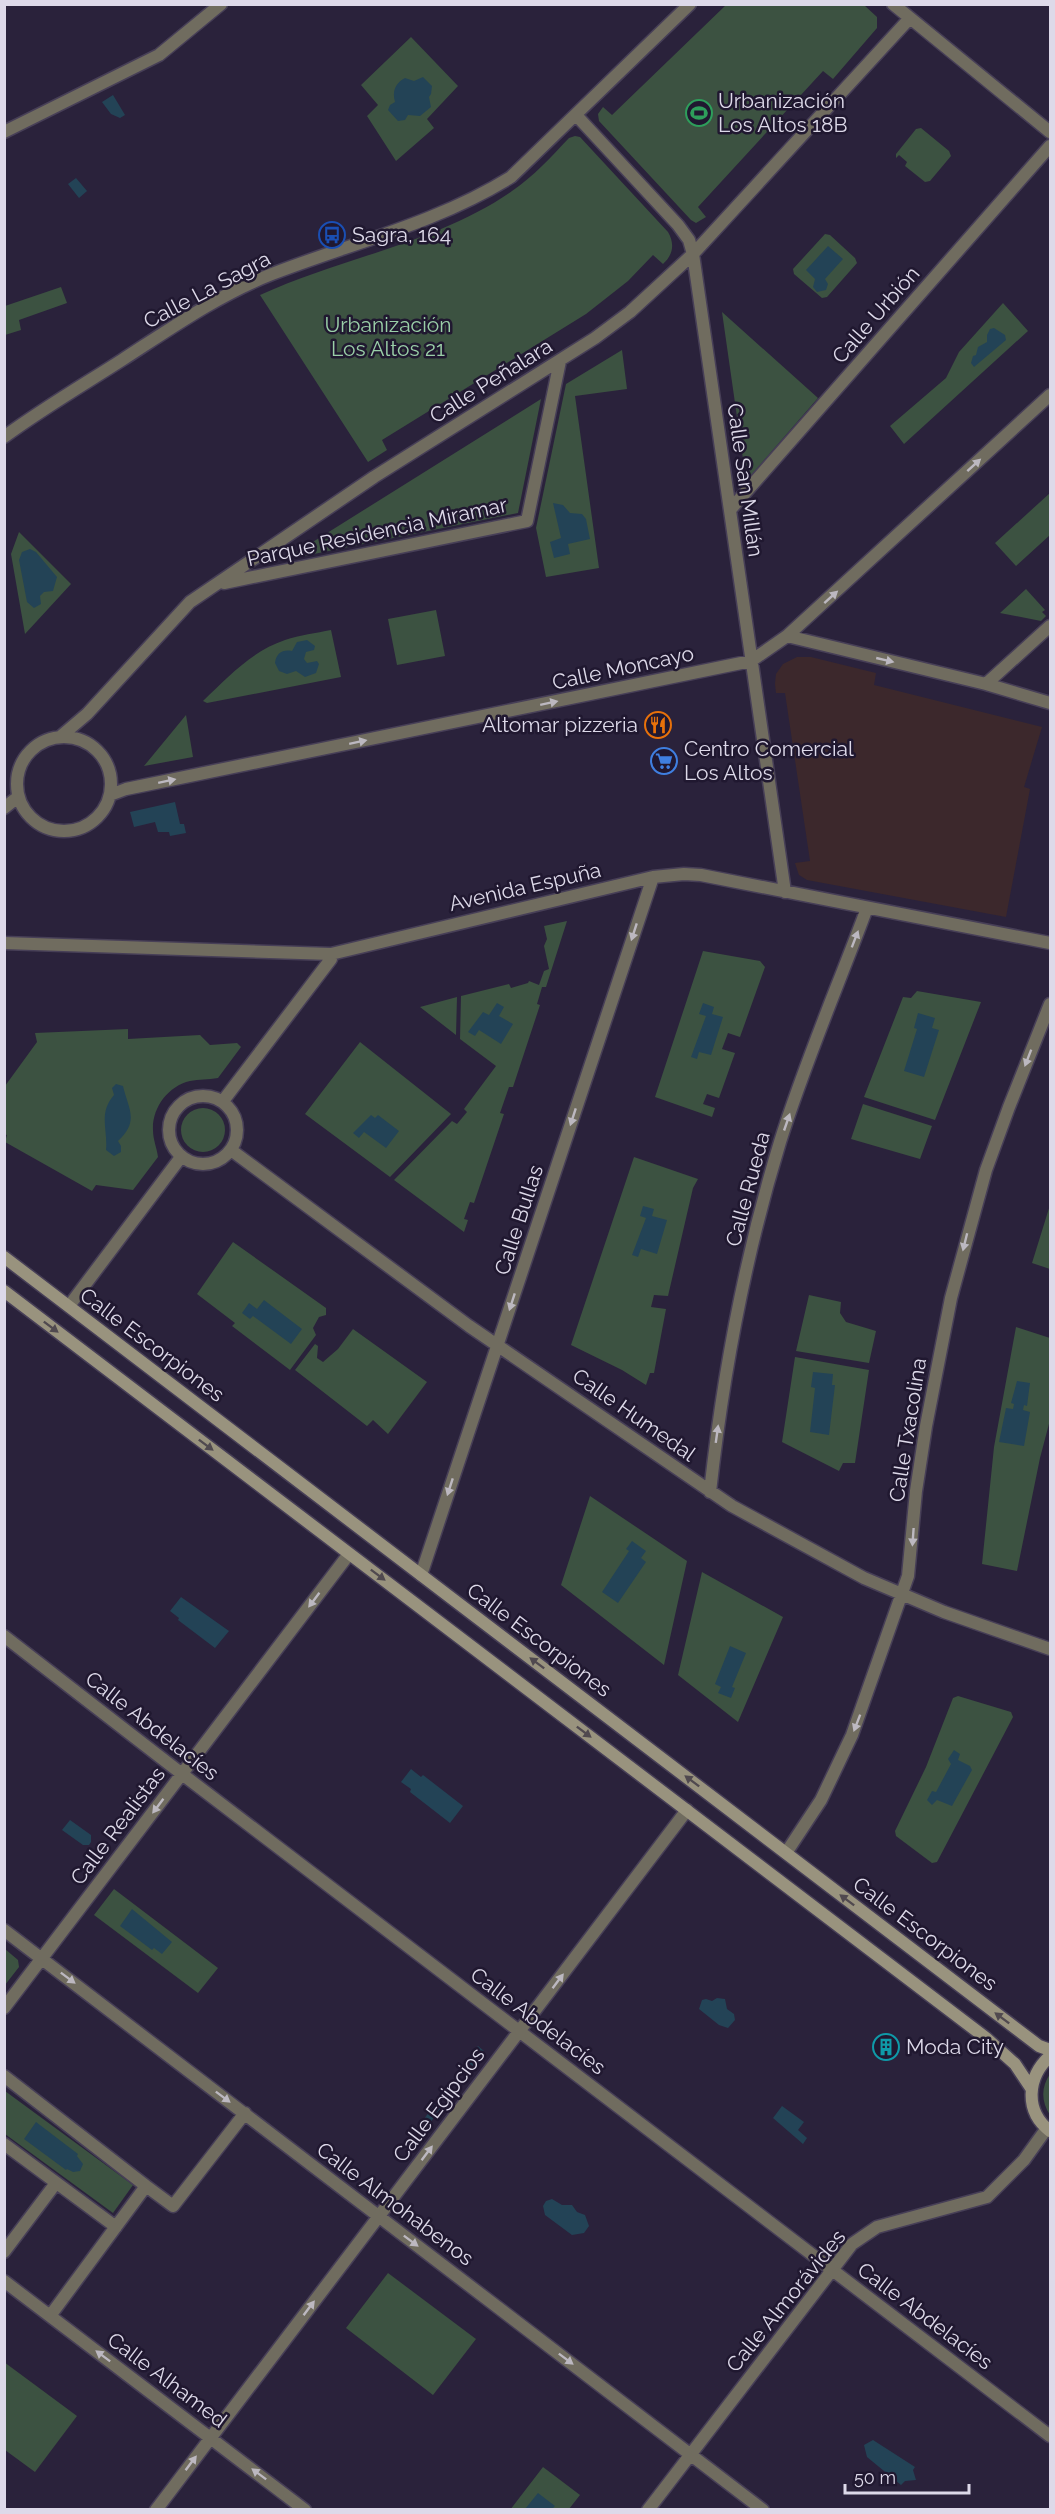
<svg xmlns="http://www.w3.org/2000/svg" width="1055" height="2514" font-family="Raleway,sans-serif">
<rect width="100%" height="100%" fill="#2a223b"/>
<!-- commercial -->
<path fill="#3c282c" d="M797,657h14l65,16 -2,12 168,42 -18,60 6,2 -24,128 -199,-37 -8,-5 -4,-12 15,-2 -25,-168h-9l-1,-9 1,-10 7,-10z"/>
<!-- green -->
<path fill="#3c5241" d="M726,5h138l13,12v11l-44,51 -10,-8 -125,136 8,10 -10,6 -5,-3 -92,-99 -1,-7 5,-7 9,8z
M411,37l47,49 -31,33 7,9 -38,33 -29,-45 11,-11 -17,-20z
M921,128l28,23 2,5 -21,25 -5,1 -20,-16 2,-4 -8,-7 -3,3v-4l20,-25z
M575,136l5,1 88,95c7,12 5,23 -5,32l-10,-9 -25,26 -42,33 -204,126 5,10 -19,12 -108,-167c81,-37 179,-53 252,-104 22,-15 39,-34 57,-53z
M825,234l5,1 25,23 2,5 -30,34 -5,1 -28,-24 -1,-5z
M61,287l6,16 -48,17 2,10 -16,5v-29z
M1003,303l25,28 -124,113 -14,-18 56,-48 13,-26z
M722,312l96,86 -72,83v-1z
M622,350l5,39 -52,7 24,172 -53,9 -10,-49 30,-144z
M541,399l-23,114 -234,47z
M1050,493v42l-34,31 -21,-23z
M19,532l52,52 -46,50 -14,-80z
M1026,589l19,21 -3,2 4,4 -5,5 -41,-8z
M436,610l9,46 -48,9 -9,-46z
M331,630l10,47 -134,26 -4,-2c25,-24 49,-50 82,-61 15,-5 31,-7 46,-10z
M186,715l7,42 -49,9z
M567,921l-21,66h-4l-5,17 3,1 -27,82h-4l-9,26 4,1 -30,89 -4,-1 -6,17 4,1 -4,12 -70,-52 58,-59 5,3 10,-12 -3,-3 32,-43 -36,-27 1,-43 48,-12 2,4 17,-5 1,-2 10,4 5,-14 5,-2 -5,-23 3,-7 -3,-13z
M703,951l57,10 5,6 -25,70 -12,-4 -6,16 13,4 -16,45 -12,-4 -4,10 12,4 -3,9 -57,-20z
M917,991l64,11 -46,118 -71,-23 39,-100 8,1z
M457,997l-1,38 -36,-28z
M128,1029v10l72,-4 10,10 27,-2 4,4 -23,31c-10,2 -19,1 -28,3 -22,5 -38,27 -37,49 0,10 4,18 5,27l-25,33 -37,-5 -4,6 -87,-49 2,-7 -3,-1 1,-48 32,-44 -2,-9z
M360,1042l91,72 -61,63 -85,-63z
M863,1104l69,22 -12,33 -69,-20z
M181 1130a22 22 0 1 1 44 0a22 22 0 1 1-44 0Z
M634,1157l64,22 -5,9 -25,108 -14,-1 -3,12 15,2 -12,64h-4l-4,12 -24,-15 -51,-25z
M1050,1205v64l-18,-6z
M233,1242l93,66v7l-7,2 -6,11 3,7 -26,35 -58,-44 3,-3 -38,-29z
M809,1295l32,7 -1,11 6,9 30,9 -7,32 -73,-12z
M1016,1327l34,11v82l-10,38 -23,113 -35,-7 12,-117z
M353,1329l74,53 -39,52 -15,-14 -6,6 -72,-56 20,-26 3,2 -1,12 6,4 15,-13z
M795,1357l74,13 -14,93h-12l-4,8 -57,-29z
M590,1496l97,65 -23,104 -103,-80z
M702,1572l81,45 -45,105 -60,-47z
M958,1696l53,16 2,5 -76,145 -5,1 -36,-27 -1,-5 31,-64 27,-69z
M114,1889l104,79 -20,25 -104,-78z
M5,1949l13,11 1,7 -14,18z
M1050,2074v41c-9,-14 -9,-28 0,-41z
M5,2091l128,94 -20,28 -108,-79z
M388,2273l88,66 -43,56 -87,-67z
M4,2362l73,54 -42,56 -30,-22z
M543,2467l37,28 -11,14 -59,1z"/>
<!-- water -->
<path fill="#234356" d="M423,77l9,9 -1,8 -2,3 2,10 -11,9 -12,-1 -3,5 -7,1 -10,-11 2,-5 5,-3c-3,-10 0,-19 10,-24l9,3z
M113,95l12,20 -5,3 -9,-4 -9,-12z
M76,178l11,13 -8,7 -11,-14z
M828,246l15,13 -18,20 3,5 -2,6 -9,2 -4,-5 2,-8 -9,-9z
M994,328l11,7 1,5 -32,27 -3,-4 2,-7 3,-1 2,-8 9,-5v-7l3,-6z
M553,503l10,2 7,8 12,1 4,5 4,20 -22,5 2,10 -16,4 -4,-16 11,-4z
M30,549l6,3 21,25 -4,14 -9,1 -4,4 1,8 -7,4 -7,-6 -8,-42 3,-8z
M307,640l8,6 -1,4 -8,2 -2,7 3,4 10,-2 2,3 -3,9 -11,4 -9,-6 -9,3 -8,-3 -4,-8c1,-10 8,-14 17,-12l5,-9z
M175,802l5,22h4l2,9 -16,3 -1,-4h-11l-3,-10 -21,5 -4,-15z
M497,1003l7,4 -5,9 14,8 -12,20 -22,-14 -4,6 -7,-4 15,-20 6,3z
M703,1003l11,4 -2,7 11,3 -12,38 -12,-3 -2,7 -6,-2 15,-41 -7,-2z
M918,1013l17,5 -3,10 7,2 -15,47 -20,-6 13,-42 -3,-1z
M116,1084l7,2c5,22 17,35 -5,55l3,5v6l-7,4 -8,-6c2,-20 -8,-37 8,-55l-2,-7z
M371,1115l4,3 3,-3 21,16 -13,17 -22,-16 -5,6 -6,-5z
M643,1206l11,3 -2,7 15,4 -10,34 -16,-5 -3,8 -6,-2 14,-37 -6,-2z
M264,1300l38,29 -11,15 -38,-28 -3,3 -8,-6 7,-10 8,6z
M813,1372l20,2 -1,11h3l-6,50 -19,-3 5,-44 -4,-1z
M1017,1381l13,2 -3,23 -3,-1 -1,5 7,2 -6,34 -25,-4 7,-34 7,1 1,-5 -3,-1z
M632,1541l14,10 -5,7 5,4 -28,41 -16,-11 27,-41 -3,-2z
M181,1597l48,34 -14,17 -37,-28 1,-2 -9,-7z
M730,1646l16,7 -14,34 3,1 -4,10 -13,-5 3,-6 -6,-3z
M954,1750l6,4 -2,6 12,6 2,4 -20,36 -15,-6 -5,5 -5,-5 5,-9 4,1 15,-28 -3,-5z
M411,1769l10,8 2,-2 40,31 -13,17 -40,-31 1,-3 -10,-7z
M70,1820l21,15v7l-2,3h-6l-21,-15z
M132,1909l40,33 -10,12 -8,-6 -2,2 -32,-24z
M717,1998l8,1 2,10 7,5 1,6 -7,8 -9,-3 -20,-16 3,-9 4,-1 6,2z
M478,2046l6,5 -11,15 -6,-4z
M435,2104l6,4 -11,15 -6,-4z
M782,2106l22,16 -6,8 9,8 -4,6 -30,-26z
M36,2122l42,32 -1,2 6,8 -3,7 -7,1 -6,-3 -1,1 -42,-31z
M552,2199l10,6h10l5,7 8,3 4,11 -5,7 -12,2 -27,-20 -2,-9 3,-5z
M873,2440l42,27 -2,3 3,10 -11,1 -4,4 -34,-28 -3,-12z
M538,2493l17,13 -3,3h-27z"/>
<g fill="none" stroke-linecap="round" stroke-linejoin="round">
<defs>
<path id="street" d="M893,4l157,128
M576,115l102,110 11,15 4,14 92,638
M4,132l155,-77 62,-51
M4,437c38,-28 79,-52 118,-77 48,-31 96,-65 150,-86 80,-31 165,-51 239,-97l179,-173
M730,510l320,-364
M224,583l303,-62 33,-160
M787,636l199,48 64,19
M986,684l64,-58
M60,737l27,-23 103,-112 184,-125 221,-139 35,-26 63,-58 217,-236
M17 784a47 47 0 1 1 94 0a47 47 0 1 1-94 0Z
M110,795l16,-6 625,-128 36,-25 263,-241
M4,808l14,-11
M4,943l327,11 322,-77 31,-3 17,1 349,68
M169 1130a34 34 0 1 1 68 0a34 34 0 1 1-68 0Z
M223,1101l108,-142v-5
M231,1150l238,176 263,180 132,72 80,34 106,37
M69,1306l112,-149
M710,1492c13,-118 35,-236 70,-350 25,-80 58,-156 87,-234
M421,1575l232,-698
M4,1636l178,138 868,662
M786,1853l35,-53 31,-65 56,-159 8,-85 10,-65 25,-128 35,-128 23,-63 41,-103
M4,1930l759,580
M4,2008l345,-454
M4,2076l142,110 -96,130
M4,2144l112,83
M146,2186l27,20 72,-93
M4,2252l52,-69
M4,2281l301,229
M156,2510l531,-700
M648,2510l204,-266 25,-17 110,-30 37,-37 23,-32"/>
<path id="secondary" d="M4,1257l1035,789 11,4
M4,1291l982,747 29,26 16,24
M1050,2056c-23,21 -26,55 0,75"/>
</defs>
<!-- street casing -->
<use href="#street" stroke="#473f57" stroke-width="15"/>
<!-- secondary casing -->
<use href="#secondary" stroke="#473f57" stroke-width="15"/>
<!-- street -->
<use href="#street" stroke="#706c5f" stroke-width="12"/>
<!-- secondary -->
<use href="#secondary" stroke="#99937e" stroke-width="12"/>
</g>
<!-- one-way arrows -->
<defs><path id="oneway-solid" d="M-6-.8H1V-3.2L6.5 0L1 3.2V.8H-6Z" transform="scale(1.5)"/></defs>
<g fill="#bcb8c0">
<use href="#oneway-solid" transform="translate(974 465) rotate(-42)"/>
<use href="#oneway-solid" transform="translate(831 597) rotate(-42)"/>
<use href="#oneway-solid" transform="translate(885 660) rotate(13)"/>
<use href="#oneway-solid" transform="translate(549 703) rotate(-12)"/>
<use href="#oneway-solid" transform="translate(358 742) rotate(-12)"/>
<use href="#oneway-solid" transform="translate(167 781) rotate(-12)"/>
<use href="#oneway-solid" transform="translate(634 932) rotate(108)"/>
<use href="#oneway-solid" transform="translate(855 939) rotate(-69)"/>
<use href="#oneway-solid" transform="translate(1028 1058) rotate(111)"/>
<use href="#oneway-solid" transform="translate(573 1117) rotate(108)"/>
<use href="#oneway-solid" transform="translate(787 1122) rotate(-71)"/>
<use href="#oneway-solid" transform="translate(965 1242) rotate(104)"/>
<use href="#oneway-solid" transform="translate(512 1302) rotate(108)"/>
<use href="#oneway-solid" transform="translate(717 1434) rotate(-82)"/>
<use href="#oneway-solid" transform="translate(450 1487) rotate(108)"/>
<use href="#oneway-solid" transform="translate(913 1537) rotate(94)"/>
<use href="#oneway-solid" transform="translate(314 1600) rotate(127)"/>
<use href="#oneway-solid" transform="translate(857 1723) rotate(111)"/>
<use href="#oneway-solid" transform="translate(158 1806) rotate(127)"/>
<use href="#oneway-solid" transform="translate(68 1978) rotate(37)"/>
<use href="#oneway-solid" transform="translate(558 1981) rotate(-53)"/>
<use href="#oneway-solid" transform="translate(223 2097) rotate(37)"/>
<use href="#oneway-solid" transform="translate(427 2153) rotate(-53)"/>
<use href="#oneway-solid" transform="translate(411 2241) rotate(37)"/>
<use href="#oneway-solid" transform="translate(309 2308) rotate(-53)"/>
<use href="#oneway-solid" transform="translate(103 2356) rotate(-143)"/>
<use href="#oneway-solid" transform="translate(566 2359) rotate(37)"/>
<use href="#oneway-solid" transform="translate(191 2463) rotate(-53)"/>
<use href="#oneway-solid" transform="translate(259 2474) rotate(-143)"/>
</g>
<g fill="#50494f">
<use href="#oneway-solid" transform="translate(51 1327) rotate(37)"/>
<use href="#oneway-solid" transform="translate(206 1445) rotate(37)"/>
<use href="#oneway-solid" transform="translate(378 1575) rotate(37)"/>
<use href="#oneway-solid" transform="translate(537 1663) rotate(-143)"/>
<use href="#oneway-solid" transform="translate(584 1732) rotate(37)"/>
<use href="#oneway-solid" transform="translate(692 1781) rotate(-143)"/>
<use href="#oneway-solid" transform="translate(847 1900) rotate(-143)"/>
<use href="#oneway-solid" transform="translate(1002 2018) rotate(-143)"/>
</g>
<!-- icons -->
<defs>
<symbol id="stadium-ring" viewBox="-11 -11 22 22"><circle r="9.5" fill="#201830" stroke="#2e9e5b" stroke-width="1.5"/><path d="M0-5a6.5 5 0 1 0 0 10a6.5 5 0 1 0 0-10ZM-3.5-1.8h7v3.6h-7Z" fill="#2e9e5b"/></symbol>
<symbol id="bus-ring" viewBox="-11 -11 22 22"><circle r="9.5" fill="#201830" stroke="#1a4fb4" stroke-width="1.5"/><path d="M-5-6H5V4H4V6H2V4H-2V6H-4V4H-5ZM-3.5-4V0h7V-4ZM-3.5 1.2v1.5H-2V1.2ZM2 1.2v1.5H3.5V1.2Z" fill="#1a4fb4"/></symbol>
<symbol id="restaurant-ring" viewBox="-11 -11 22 22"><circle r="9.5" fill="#201830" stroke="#e8710a" stroke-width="1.5"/><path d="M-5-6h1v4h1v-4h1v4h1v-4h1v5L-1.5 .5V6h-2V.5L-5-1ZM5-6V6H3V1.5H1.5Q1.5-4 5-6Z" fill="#e8710a"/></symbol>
<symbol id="supermarket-ring" viewBox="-11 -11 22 22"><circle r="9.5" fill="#201830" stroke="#3f7fe0" stroke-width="1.5"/><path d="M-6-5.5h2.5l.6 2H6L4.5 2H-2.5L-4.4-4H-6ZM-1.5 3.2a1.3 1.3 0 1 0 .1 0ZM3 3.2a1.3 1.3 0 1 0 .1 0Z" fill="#3f7fe0"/></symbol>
<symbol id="building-ring" viewBox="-11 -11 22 22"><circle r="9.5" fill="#201830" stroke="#0f9aa8" stroke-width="1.5"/><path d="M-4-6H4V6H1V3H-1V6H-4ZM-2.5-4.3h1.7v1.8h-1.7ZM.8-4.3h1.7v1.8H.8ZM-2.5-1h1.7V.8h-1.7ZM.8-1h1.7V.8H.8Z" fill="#0f9aa8"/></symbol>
</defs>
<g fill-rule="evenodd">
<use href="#stadium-ring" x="684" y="98" width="30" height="30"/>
<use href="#bus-ring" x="317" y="220" width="30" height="30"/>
<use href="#restaurant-ring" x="643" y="710" width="30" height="30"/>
<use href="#supermarket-ring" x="649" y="746" width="30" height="30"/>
<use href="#building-ring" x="871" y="2032" width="30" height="30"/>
</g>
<g text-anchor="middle" stroke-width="5" stroke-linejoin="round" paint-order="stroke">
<!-- poi labels -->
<g font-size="21" fill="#ddd9e9" stroke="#201830" text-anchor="start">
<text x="718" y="108">Urbanización<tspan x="718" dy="24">Los Altos 18B</tspan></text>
<text x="352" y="242">Sagra, 164</text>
<text x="638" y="732" text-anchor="end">Altomar pizzeria</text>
<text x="684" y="756">Centro Comercial<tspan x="684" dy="24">Los Altos</tspan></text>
<text x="906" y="2054">Moda City</text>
</g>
<!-- street labels -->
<g font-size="21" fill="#ddd9e9" stroke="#201830">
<text transform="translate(207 290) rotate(-28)" y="7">Calle La Sagra</text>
<text transform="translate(876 315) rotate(-49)" y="7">Calle Urbión</text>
<text transform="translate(491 381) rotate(-32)" y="7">Calle Peñalara</text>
<text transform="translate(745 480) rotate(82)" y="7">Calle San Millán</text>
<text transform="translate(377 532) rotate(-12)" y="7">Parque Residencia Miramar</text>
<text transform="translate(623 668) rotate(-12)" y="7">Calle Moncayo</text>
<text transform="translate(525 887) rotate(-13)" y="7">Avenida Espuña</text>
<text transform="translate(748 1189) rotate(-75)" y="7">Calle Rueda</text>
<text transform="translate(519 1220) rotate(-72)" y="7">Calle Bullas</text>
<text transform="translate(152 1345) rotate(37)" y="7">Calle Escorpiones</text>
<text transform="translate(634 1415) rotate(35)" y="7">Calle Humedal</text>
<text transform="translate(908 1430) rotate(-81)" y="7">Calle Txacolina</text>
<text transform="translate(539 1640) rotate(37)" y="7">Calle Escorpiones</text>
<text transform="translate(152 1726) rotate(38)" y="7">Calle Abdelacíes</text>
<text transform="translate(118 1826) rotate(-53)" y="7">Calle Realistas</text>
<text transform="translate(925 1934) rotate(37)" y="7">Calle Escorpiones</text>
<text transform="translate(538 2021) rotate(37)" y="7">Calle Abdelacíes</text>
<text transform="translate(439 2105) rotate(-53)" y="7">Calle Egipcios</text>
<text transform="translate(395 2204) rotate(37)" y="7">Calle Almohabenos</text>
<text transform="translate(786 2301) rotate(-51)" y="7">Calle Almorávides</text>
<text transform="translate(925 2316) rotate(37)" y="7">Calle Abdelacíes</text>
<text transform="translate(167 2380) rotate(37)" y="7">Calle Alhamed</text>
</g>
<!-- park labels -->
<g font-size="21" fill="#9acfa7" stroke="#201830">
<text x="388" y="332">Urbanización<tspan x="388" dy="24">Los Altos 21</tspan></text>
</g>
</g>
<!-- border -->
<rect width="1055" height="2514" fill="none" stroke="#ddd9e9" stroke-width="12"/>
<!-- scale -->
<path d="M845 2484v9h124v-9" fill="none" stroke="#ddd9e9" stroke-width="3"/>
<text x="854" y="2484" font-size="18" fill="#ddd9e9" stroke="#201830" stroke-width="4.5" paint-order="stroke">50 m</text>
</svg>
